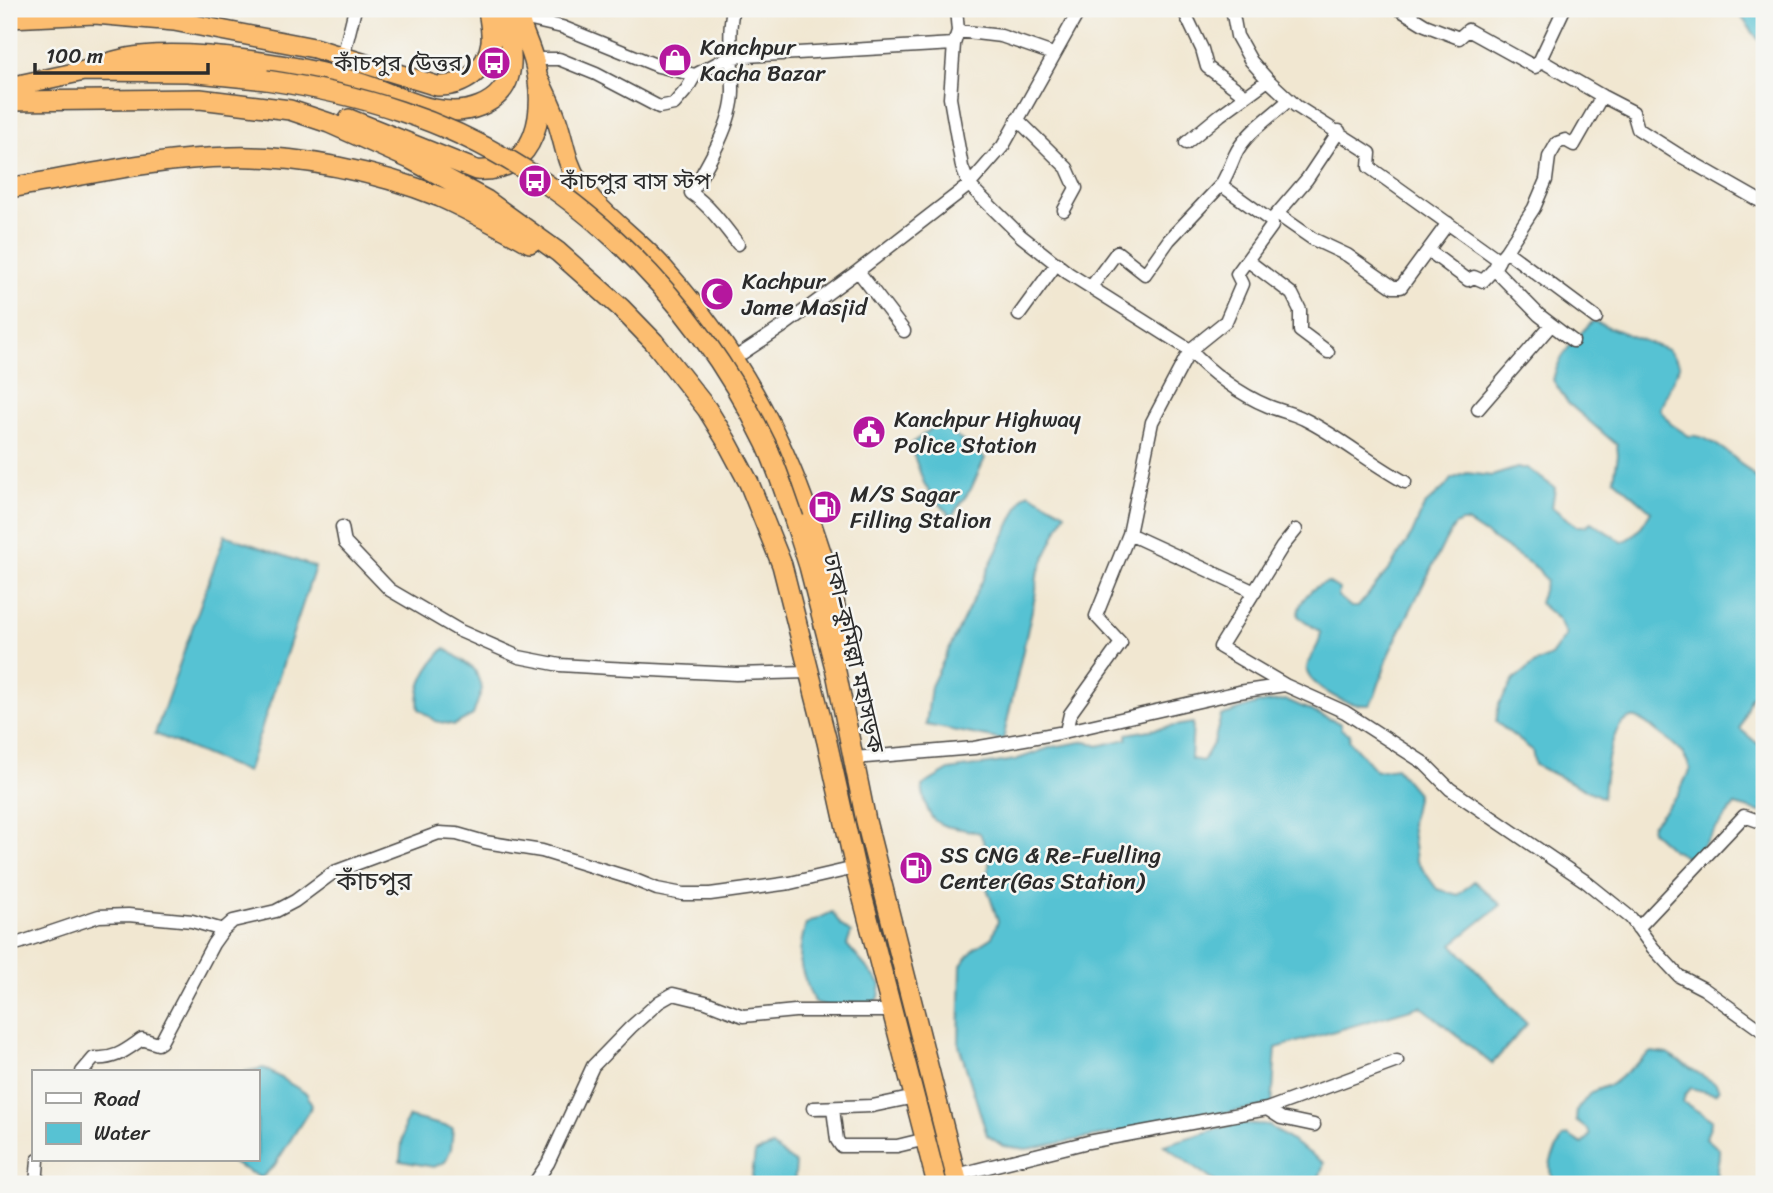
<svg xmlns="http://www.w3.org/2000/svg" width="1773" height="1193" font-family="Sriracha,'Noto Sans Bengali',sans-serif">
<rect width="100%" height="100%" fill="#f6f6f2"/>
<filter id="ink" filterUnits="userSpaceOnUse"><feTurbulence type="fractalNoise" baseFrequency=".0143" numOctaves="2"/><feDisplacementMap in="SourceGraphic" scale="14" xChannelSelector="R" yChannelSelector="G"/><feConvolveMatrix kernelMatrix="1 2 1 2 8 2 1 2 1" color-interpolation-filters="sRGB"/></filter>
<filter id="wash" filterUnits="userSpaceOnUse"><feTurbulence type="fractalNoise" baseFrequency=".00686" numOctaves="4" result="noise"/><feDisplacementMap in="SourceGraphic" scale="28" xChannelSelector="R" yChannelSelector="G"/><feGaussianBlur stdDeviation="1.57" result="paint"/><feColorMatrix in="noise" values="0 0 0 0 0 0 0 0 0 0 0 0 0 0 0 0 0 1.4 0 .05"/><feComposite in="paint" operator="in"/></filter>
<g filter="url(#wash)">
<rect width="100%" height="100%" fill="#f1e7d1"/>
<!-- water -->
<path fill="#57c2d3" stroke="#41767f" stroke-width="2" d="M1738,9h26v38l-24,-32z
M1593,321l75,29 12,15 -20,44 11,15 18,12c22,-3 63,35 75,53v203l-6,-2 -8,8 -10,31 24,20v64l-29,-8 -44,55 -20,-11 -20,-18 1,-6 26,-30 12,-26c-4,-16 -17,-26 -31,-36 -6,-5 -16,-13 -23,-15 -26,-5 -32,63 -33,80l-68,-33 -3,-15 -36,-28 3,-18 15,-24 21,-17 16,-7 15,-21 -8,-16 -19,-16 7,-22 -8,-12 -71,-47h-6l-7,4 -12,21 -52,104 -15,45 -6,9c-8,0 -15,0 -22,-3 -11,-3 -43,-22 -40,-34 2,-13 15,-23 13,-36l-22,-16c0,-16 16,-31 30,-34l11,7 -1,7 13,11h7l32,-39 22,-34 12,-28 21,-19 6,-8 16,-6 25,3 25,-8h10l28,20 -3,19 24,19h9l6,-4 31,20c15,-7 21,-17 29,-31l-37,-32 4,-24 -1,-10 -49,-42 -15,-23c5,-24 23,-43 40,-59z
M938,423l47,35 -14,31 -20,28 -26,-31 -15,-41z
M1029,493l36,20 -28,62 -1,17 -33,148 -77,-15 5,-39 92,-189z
M225,535l90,32 -68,205 -92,-38z
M445,648l30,22 7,19 -9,26 -19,10 -19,-4 -16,-12c-4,-24 10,-44 26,-61z
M1287,700l54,24v5l9,5 -1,6 27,31 20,-3 21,25 -6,30 5,37 21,29 21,6 16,-14 27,24 -49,39 75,80 -35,40 -71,-58 -145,42 -4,57 -246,44 -23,-3 -16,-11 -28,-90 2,-80 14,-17 17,-11 6,-16 -12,-36 4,-26 -10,-26c-41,-10 -51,-1 -58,-47l27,-16 66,-10 37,-13 35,-6 11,5 29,-7v-5l5,-1 61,-10 -2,36 12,2 11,-19 7,-26 35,-12z
M832,912l9,13 10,8 -4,12 34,39 -2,14 -14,10 -16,-5 -16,5 -19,-6c-14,-34 -19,-42 -8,-78z
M1651,1052l16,2 49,30 3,6 -4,4 -24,-6 -6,7 -2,7 29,18 -6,18 13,11c1,13 -5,22 -2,35h-160c-15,-15 -3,-31 6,-47l5,-2 14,9 8,-9 -2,-5 -12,-9 1,-11 14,-18 21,-8z
M264,1068l43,26 5,12 -38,60 -13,12 -34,-18h30v-88h-13z
M409,1117l44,11 -2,21 -6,13 -11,5 -34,-6 4,-36z
M1236,1123l32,2 56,38 -7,21h-99l-54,-39z
M772,1146l24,18 -2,20h-43l4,-31z"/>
</g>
<g filter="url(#ink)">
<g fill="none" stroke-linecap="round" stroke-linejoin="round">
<defs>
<path id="minor" d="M733,9c-6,28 0,54 0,82 0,32 -26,75 -42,102 19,13 33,33 47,51
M956,9l2,22 -4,13 -4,54 12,69 7,18 52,51 47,37 122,77c19,22 51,45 78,56 12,5 25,7 36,13 36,18 66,44 101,63
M1183,9l19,40 5,18 39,29
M1232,9l5,27 14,25 17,19 28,26 74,47 -1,14 130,93 -5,9 -11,12 -9,-4 -6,3 -39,-29
M1399,9l26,16 34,13 9,-8 67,37 5,-7 62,36 31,16 5,17 41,26 79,45
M518,17l44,10 96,39 33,8 4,1 34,-18 225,-13
M958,31l43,5 52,18
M343,57l12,-48
M534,59h25l37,15 63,33 15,-3 13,-15 8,-14
M1540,60l24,-51
M1017,119l50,49 9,20 -12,22
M1186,143l34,-28 48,-35
M1277,214l36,25 34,16 46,32h8l47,-64
M1271,221l-50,-36c6,-10 10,-20 14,-30 10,-22 37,-39 54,-55
M1506,251l28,-43 12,-28 3,-23 8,-14 8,-3 9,5 28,-49
M1501,257l5,-6 90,67
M1247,260l45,34 8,16v21l28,21
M1494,269l45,46 34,26
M858,271l46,60
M1091,287l26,-35 28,22 24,-34 52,-55
M1019,315l38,-52
M735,358l47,-31 76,-56 111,-86 34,-39 77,-137
M1478,409l73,-84
M342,527l3,16 45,47 70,41 59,26 41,8 50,3 126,6 72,-2
M1129,534l126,58
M1285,685l-65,-38 62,-100 14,-17
M1066,731l4,-17 51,-71 -25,-27 33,-82 23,-112 38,-72 36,-29 16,-37 -5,-10 35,-48 -1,-5 36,-42 32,-48
M854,758l120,-10 85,-15 180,-41 46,-7 60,27 79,51 26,26 135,92 46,37 22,30 26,28 25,13 60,43
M1638,928l106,-112 20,7
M19,943l80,-27 29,-1 64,6 31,9
M82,1072l12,-14c21,2 32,-8 48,-19l16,5 3,-2 52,-98 10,-14 10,-9 43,-10 19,-10 39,-29 105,-39 18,1 28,8 57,9 88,27 27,11 26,5h27l80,-11 65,-15
M813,1108l59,-2 43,-9
M833,1109l4,31 4,6h56l29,-7
M1267,1109l130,-48
M956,1175l132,-33 179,-33 14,9 33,7
M36,1184l2,-24
M534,1184l14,-21 45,-97 38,-39 28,-25 14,-8 33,8 37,14 52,-5h98"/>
<path id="trunk" d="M9,18l86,-4 79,7 140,27 123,38c27,1 50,-16 54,-44 1,-11 -2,-23 -3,-33
M84,71c19,-7 37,-13 57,-15 60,-6 158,9 216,26 39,11 82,41 123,24 44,-18 31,-61 23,-97
M538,78c7,14 14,28 19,43 7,20 9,42 21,60 22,34 59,57 85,87 74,84 118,162 153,269 13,38 25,78 22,119
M9,87l75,-16 104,1 78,8
M9,101l191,-2 90,11 39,13 81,36 76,41 72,52 63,56 33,34 53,67 19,31 23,43 33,82 45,177 28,126 82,316
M349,119l127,51c63,4 71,-62 58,-109 -5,-18 -14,-34 -18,-52
M9,188c73,-12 147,-30 222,-31 66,-2 148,15 209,40 31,14 60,30 90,46
M794,519l15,47 27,106 30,149 92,363"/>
</defs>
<!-- minor casing -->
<use href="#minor" stroke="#494744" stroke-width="15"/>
<!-- trunk casing -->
<use href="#trunk" stroke="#494744" stroke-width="22"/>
<!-- minor -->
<use href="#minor" stroke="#fff" stroke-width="12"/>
<!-- trunk -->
<use href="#trunk" stroke="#fcbd6f" stroke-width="19"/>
<defs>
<path id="trunk-bridge" d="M266,80c46,7 90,16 134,31 162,53 293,181 366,333 11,24 19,50 28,75"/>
</defs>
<!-- trunk-bridge casing -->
<use href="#trunk-bridge" stroke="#494744" stroke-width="22" stroke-linecap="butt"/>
<!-- trunk-bridge -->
<use href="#trunk-bridge" stroke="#fcbd6f" stroke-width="19"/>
</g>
</g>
<!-- icons -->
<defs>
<symbol id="shop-disc" viewBox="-11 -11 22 22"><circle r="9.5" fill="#b5179e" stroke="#f6f6f2"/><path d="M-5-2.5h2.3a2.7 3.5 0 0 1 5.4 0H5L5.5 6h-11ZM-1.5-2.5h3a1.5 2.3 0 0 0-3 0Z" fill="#fff"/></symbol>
<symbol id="bus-disc" viewBox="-11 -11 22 22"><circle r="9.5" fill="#b5179e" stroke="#f6f6f2"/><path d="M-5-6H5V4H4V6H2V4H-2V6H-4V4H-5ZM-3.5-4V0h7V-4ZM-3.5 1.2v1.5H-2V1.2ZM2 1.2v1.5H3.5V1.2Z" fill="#fff"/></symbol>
<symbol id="mosque-disc" viewBox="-11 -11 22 22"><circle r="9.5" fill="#b5179e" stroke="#f6f6f2"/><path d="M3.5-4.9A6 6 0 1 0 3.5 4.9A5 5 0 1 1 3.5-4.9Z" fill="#fff"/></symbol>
<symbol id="civic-disc" viewBox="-11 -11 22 22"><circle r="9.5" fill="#b5179e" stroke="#f6f6f2"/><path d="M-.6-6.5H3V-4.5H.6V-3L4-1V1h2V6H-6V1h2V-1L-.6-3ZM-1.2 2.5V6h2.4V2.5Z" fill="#fff"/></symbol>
<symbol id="fuel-disc" viewBox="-11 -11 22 22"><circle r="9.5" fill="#b5179e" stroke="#f6f6f2"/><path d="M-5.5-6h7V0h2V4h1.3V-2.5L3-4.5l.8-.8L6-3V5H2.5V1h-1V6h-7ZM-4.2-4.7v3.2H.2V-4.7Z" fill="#fff"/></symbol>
</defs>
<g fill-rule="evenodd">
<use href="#shop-disc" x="656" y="41" width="38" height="38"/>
<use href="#bus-disc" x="475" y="44" width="38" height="38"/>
<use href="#bus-disc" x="516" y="162" width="38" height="38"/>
<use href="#mosque-disc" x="698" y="275" width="38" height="38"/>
<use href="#civic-disc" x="850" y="413" width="38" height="38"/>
<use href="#fuel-disc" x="806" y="488" width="38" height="38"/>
<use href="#fuel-disc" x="897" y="849" width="38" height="38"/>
</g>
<g text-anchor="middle" stroke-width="5" stroke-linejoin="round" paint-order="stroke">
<!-- poi labels -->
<g font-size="23" fill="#2b2b2b" stroke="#f6f6f2" text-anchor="start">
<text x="700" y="55">Kanchpur<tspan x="700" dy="26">Kacha Bazar</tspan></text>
<text x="470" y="71" text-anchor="end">কাঁচপুর (উত্তর)</text>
<text x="560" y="189">কাঁচপুর বাস স্টপ</text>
<text x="742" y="289">Kachpur<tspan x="742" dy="26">Jame Masjid</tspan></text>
<text x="894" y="427">Kanchpur Highway<tspan x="894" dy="26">Police Station</tspan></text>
<text x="850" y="502">M/S Sagar<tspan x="850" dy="26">Filling Stalion</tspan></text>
<text x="940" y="863">SS CNG &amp; Re-Fuelling<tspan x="940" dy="26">Center(Gas Station)</tspan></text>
</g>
<!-- street labels -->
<g font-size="23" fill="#2b2b2b" stroke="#f6f6f2">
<text transform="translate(854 653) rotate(77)" y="8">ঢাকা–কুমিল্লা মহাসড়ক</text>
</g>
<!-- quarter labels -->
<g font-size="26" fill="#2b2b2b" stroke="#f6f6f2">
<text x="374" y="890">কাঁচপুর</text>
</g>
</g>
<!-- margin -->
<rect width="1773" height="1193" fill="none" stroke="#f6f6f2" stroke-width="35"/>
<!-- legend -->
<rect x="32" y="1070" width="228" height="91" fill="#f6f6f2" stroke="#a5a5a2" stroke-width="2"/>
<rect x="46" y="1093" width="35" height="10" fill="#ffffff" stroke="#a5a5a2" stroke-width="2"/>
<text x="94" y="1106" font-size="21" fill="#2b2b2b">Road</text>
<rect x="46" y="1123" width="35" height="21" fill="#57c2d3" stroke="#a5a5a2" stroke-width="2"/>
<text x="94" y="1140" font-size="21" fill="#2b2b2b">Water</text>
<!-- scale -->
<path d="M35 63v10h173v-10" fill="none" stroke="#2b2b2b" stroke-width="3.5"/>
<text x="46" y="63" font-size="21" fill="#2b2b2b" stroke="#f6f6f2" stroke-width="5" paint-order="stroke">100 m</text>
</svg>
